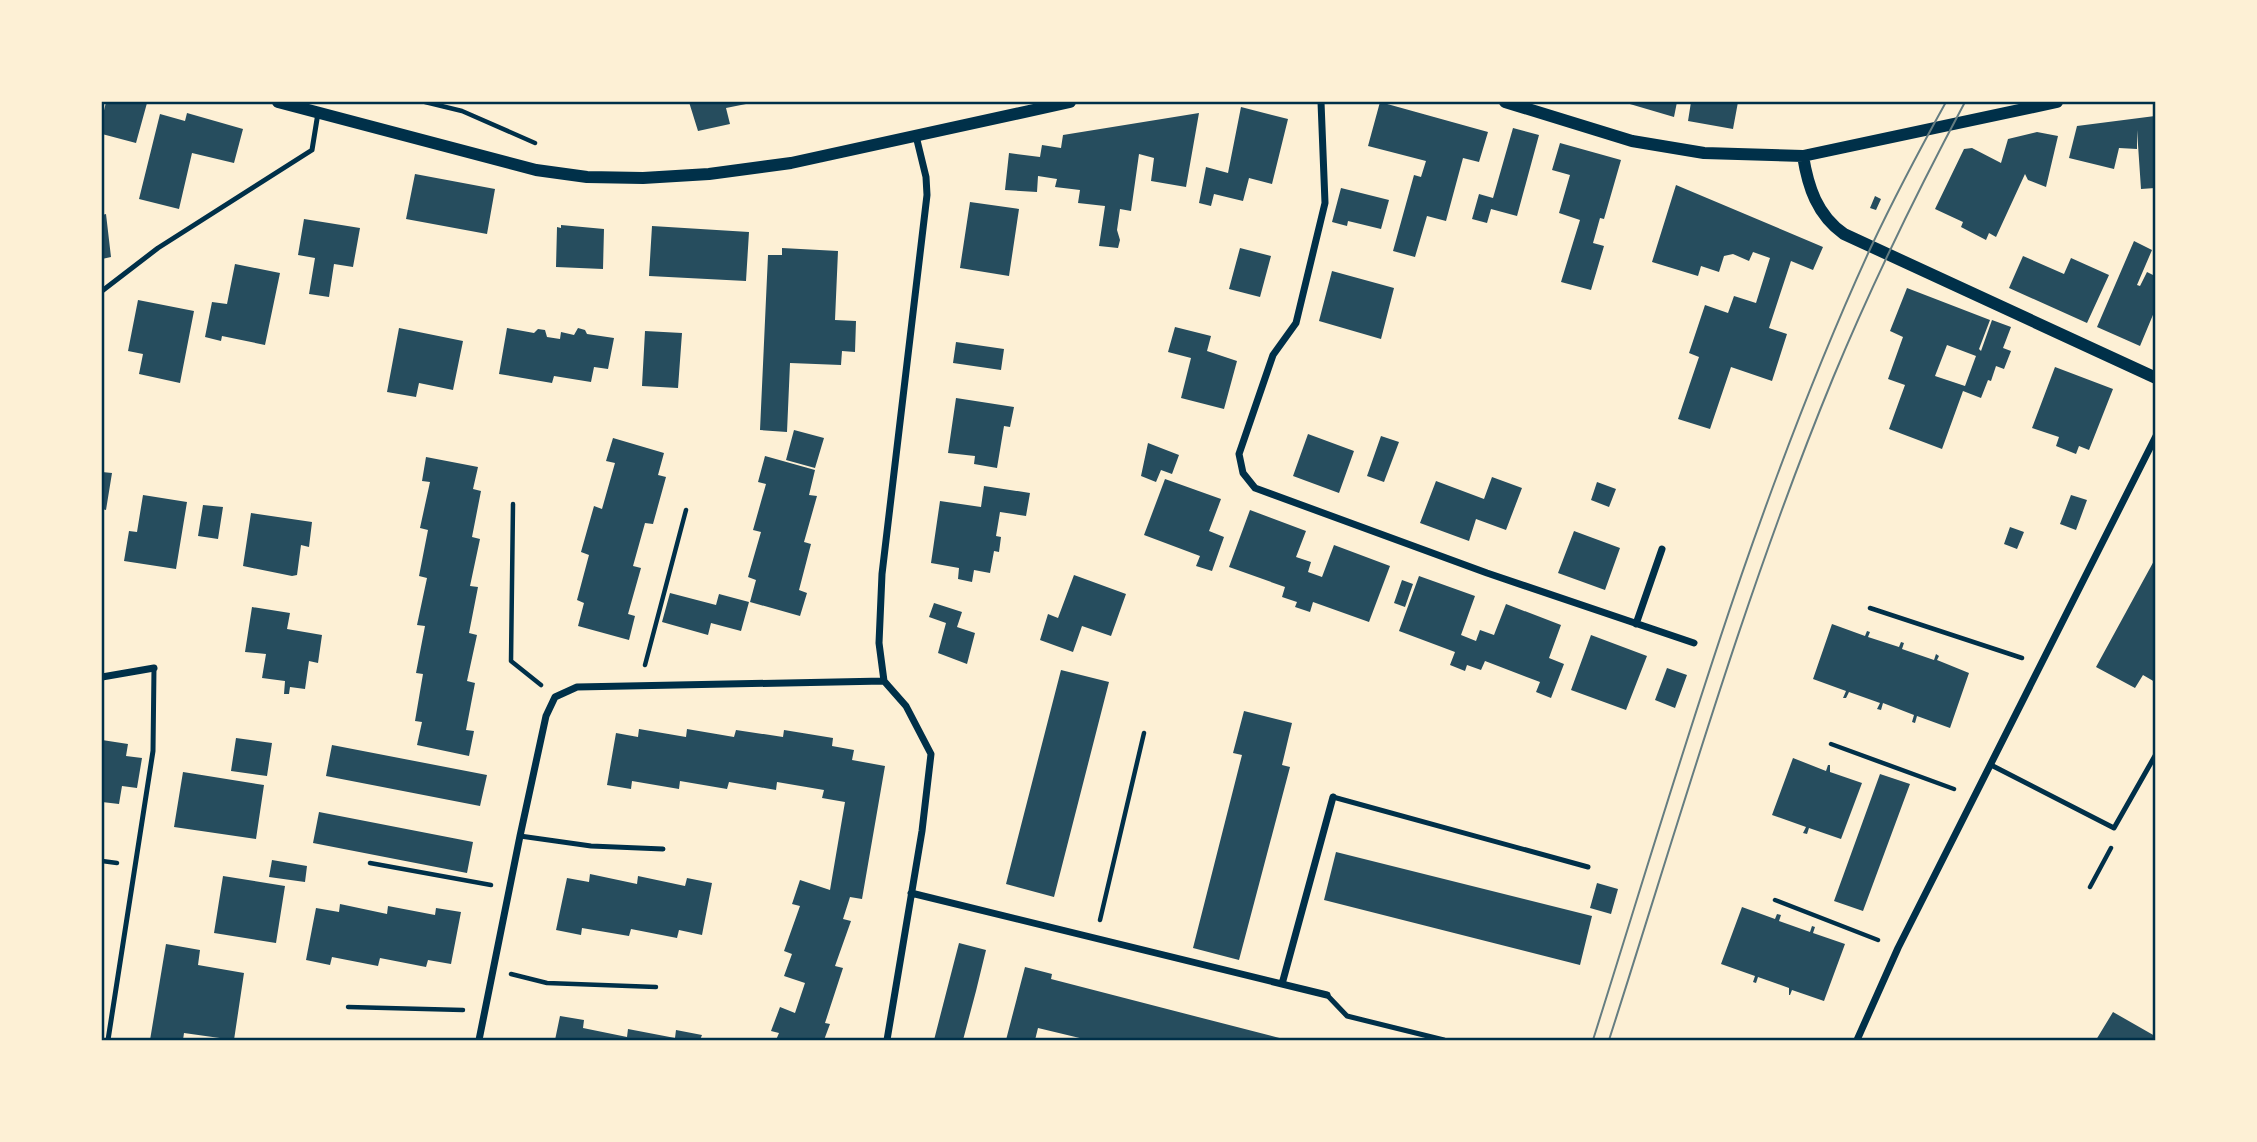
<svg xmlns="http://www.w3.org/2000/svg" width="2257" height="1142" font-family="Quicksand,sans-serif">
<rect width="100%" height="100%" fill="#fdf0d5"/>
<!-- building -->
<path fill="#264d5e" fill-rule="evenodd" d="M106,102l41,1 -11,40 -34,-9v-15z
M689,102h62v1l-25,5 4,16 -32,7z
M1380,102l108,30 -9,30 -16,-4 -17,63 -19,-5 -12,41 -22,-6 21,-76 7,2 5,-16 -58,-15z
M1623,102h54l-3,15z
M1691,102h47l-5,27 -45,-8z
M1241,107l47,12 -16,65 -23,-6 -6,23 -29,-7 -3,12 -12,-3 7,-36 22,6z
M187,113l56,16 -9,34 -42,-10 -13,56 -40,-10 21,-85 25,7z
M1199,113l-13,74 -35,-6 3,-23 -15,-4 -8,57 -11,-2 -3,21 3,10 -2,8 -19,-2 6,-40 -27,-3 2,-13 -25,-3 2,-8 -19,-3 -1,16 -32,-2 4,-37 31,4 2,-12 19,3 2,-13z
M2155,116v72l-14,1 -4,-59v19l-18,-1 -5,21 -45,-11 8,-32z
M1513,128l26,7 -22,81 -26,-7 -4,14 -15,-4 7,-25 14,4z
M2037,132l21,4 -12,51 -18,-7 -3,-6 -29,63 -7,-4 -3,7 -25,-13 2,-5 -28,-13 29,-60 8,-1 29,15 7,-24z
M1560,143l61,17 -17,59 -4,-1 -7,25 11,3 -13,44 -30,-8 19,-62 -21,-7 11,-38 -18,-5z
M415,174l80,15 -8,45 -81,-15z
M1676,185l147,62 -10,23 -22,-9 -22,67 18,6 -15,47 -41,-14 -21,62 -32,-10 21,-62 -10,-4 16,-48 23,8 6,-17 22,7 14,-45 -17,-6 -4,9 -16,-7 -9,2 -5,16 -18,-6 -3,10 -46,-14z
M1341,188l48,12 -8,29 -33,-8 -1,5 -15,-4z
M1875,196l6,3 -5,11 -6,-2z
M970,202l49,7 -10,67 -49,-8z
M106,214l5,43 -9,2v-44z
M304,219l56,9 -7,39 -19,-3 -5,33 -20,-3 6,-36 -17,-3z
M561,225l43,4 -1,40 -47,-2 1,-40 4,1z
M652,226l97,6 -3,49 -97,-5z
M2134,241l18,9 -15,35 3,1 7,-14 8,4v34l-15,36 -43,-19z
M782,248l56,3 -3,69 21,1 -1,31 -13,-1 -1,14 -51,-2 -3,69 -27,-2 8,-175h14z
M1240,248l31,8 -11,41 -31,-8z
M2023,256l41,18 7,-16 38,17 -22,48 -78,-35z
M235,264l45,9 -15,72 -43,-9 -1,5 -16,-4 7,-35 15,2z
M1332,271l62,17 -13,51 -62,-18z
M1907,288l83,32 -11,29 2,2 11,-31 19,7 -8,21 8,3 -7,18 -8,-3 -5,15 -3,-1 -7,18 -18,-7 -21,58 -53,-20 16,-44 -17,-6 15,-42 -13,-6zM1947,345l29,11 -11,30 -30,-10z
M138,300l56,11 -14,72 -41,-9 4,-20 -15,-3z
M1175,327l36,9 -4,15 30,10 -13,48 -43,-11 10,-40 -23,-6z
M399,328l64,13 -10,49 -34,-7 -3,14 -29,-5z
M507,328l27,5 4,-4 7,1 2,7 13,2 1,-7 13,3 4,-7 7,2 2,4 27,4 -6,31 -14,-2 -3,15 -37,-6 -2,7 -53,-9z
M645,331l37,2 -4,55 -36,-2z
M956,342l48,7 -3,21 -48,-7z
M2055,367l58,22 -24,61 -10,-4 -3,8 -20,-8 3,-9 -27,-9z
M956,398l58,9 -4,20 -6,-1 -7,42 -23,-4 1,-8 -27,-3z
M794,430l30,8 -9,30 -29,-8z
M1308,434l46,17 -15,42 -46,-17z
M1381,436l18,6 -15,40 -17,-6z
M613,438l51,15 -6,22 8,2 -13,47 -8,-1 -12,43 8,2 -13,46 7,2 -6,24 -51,-14 6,-23 -7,-3 12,-45 -8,-3 13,-46 8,3 13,-46 -9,-2z
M1148,443l31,12 -7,19 -11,-4 -5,12 -15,-6z
M765,456l50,14 -6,25 8,1 -13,46 7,2 -12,46 8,3 -7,23 -50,-14 6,-22 -8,-3 13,-45 -8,-2 13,-46 -8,-2z
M426,457l52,10 -5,22 8,2 -9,46 8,2 -10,47 8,1 -9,46 8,2 -10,46 8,2 -9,47 8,1 -5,25 -52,-11 5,-23 -7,-1 8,-47 -7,-1 9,-47 -8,-1 10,-47 -8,-2 9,-46 -8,-2 10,-46 -8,-1z
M102,472l10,1 -6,37 -4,-1z
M1492,477l30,11 -16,42 -30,-11 -7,22 -49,-18 16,-42 48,18z
M1165,479l56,20 -12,32 15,6 -12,34 -16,-5 4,-10 -56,-21z
M1597,482l19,7 -7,18 -18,-7z
M984,486l46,7 -4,23 -26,-4 -4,24 5,1 -2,15 -5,-1 -4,22 -16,-3 -2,12 -14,-3 1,-11 -28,-5 9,-62 41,6z
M143,495l44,7 -11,67 -52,-8 5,-30 8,1z
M2071,495l16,5 -11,30 -16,-6z
M203,505l20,2 -5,32 -20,-3z
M1250,510l56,21 -10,26 15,5 -3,10 14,5 12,-32 56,21 -21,56 -56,-20 -3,10 -15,-5 2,-5 -15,-5 3,-10 -56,-20z
M251,513l61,9 -3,25 -8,-2 -4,30 -5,1 -49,-10z
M2010,527l14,5 -7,17 -13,-5z
M1574,531l46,17 -15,42 -47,-17z
M2155,559v123l-12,-7 -8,13 -39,-21z
M1074,575l52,19 -15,42 -29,-10 -9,26 -33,-12 8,-26 10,4z
M1419,576l56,20 -14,39 15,6 4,-11 14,5 12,-31 55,21 -12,33 15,6 -13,34 -15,-6 4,-10 -55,-21 -4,9 -14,-5 -2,6 -15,-6 5,-13 -56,-21z
M1402,580l11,4 -8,23 -11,-4z
M670,593l46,12 3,-11 30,8 -8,29 -30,-8 -3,12 -46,-13z
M934,603l28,9 -5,15 18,6 -8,31 -29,-11 8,-30 -17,-6z
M252,607l38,6 -3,16 35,6 -4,28 -9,-2 -4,28 -15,-2 -1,7h-5l1,-13 -23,-3 4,-24 -21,-2z
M1832,624l33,12 2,-5 3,1 -2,5 31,10 2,-5 3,1 -2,6 32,11 2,-6 3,2 -2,4 32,13 -19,55 -33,-12 -2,7 -3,-1 2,-7 -31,-12 -2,7 -4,-1 3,-6 -31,-11 -3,6h-3l3,-7 -33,-12z
M1591,635l56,21 -21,54 -55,-20z
M1667,668l20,7 -12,33 -20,-8z
M1061,670l48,12 -55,215 -48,-13z
M1244,711l48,12 -10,42 8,2 -51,193 -46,-12 49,-193 -9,-2z
M639,729l47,8 1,-8 47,8 2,-7 47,7 1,-7 49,8 -1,8 22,4 -2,10 33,6 -23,133 -12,-2 -7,22 8,2 -16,45 8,2 -18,55 5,1 -6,16h-48l3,-7 -8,-2 9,-24 15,6 10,-30 -21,-7 8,-22 -8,-3 16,-45 -8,-2 8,-24 30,10 15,-88 -23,-4 2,-8 -47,-8 -1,8 -47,-8 -2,7 -47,-8 -1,8 -47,-8 -1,8 -24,-4 9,-52 22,4z
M236,738l36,5 -5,33 -36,-5z
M102,740l26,4 -2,12 16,2 -5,30 -15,-2 -3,18 -17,-2z
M332,745l155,30 -7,31 -154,-30z
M1793,758l33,13 2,-6h2v7l32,11 -21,56 -32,-11 -2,6 -4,-1 3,-6 -34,-12z
M183,772l81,13 -8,54 -82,-12z
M1880,774l30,10 -47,127 -29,-10z
M319,812l154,30 -6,31 -154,-30z
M1336,852l256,64 -12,49 -256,-65z
M272,860l35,6 -2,16 -36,-5z
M590,874l47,10 1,-8 47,10 2,-8 25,5 -10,52 -23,-5 -2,8 -46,-9 -2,7 -47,-8 -1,7 -25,-5 11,-52 22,4z
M223,876l62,10 -9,57 -62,-10z
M1597,883l21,6 -7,25 -21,-6z
M340,904l47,10 1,-8 47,9 1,-7 25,4 -10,52 -23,-4 -2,7 -46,-9 -2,8 -46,-9 -2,8 -24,-5 10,-52 23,4z
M1742,907l33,12 2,-5 4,1 -2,6 31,11 2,-6 3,1 -2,6 32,11 -21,57 -32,-11 -2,5h-1v-7l-31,-11 -2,6 -3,-1 2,-6 -34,-12z
M959,943l27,7 -10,41 -13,49h-29z
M166,944l34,6 -2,15 46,8 -10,67 -50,-7 -1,7h-33z
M1025,967l27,7 -1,5 236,61h-199l-50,-12 -3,12h-29z
M2113,1012l42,24v4h-59z
M560,1016l24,4 -1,8 44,9 1,-8 47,9 1,-8 26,5 -2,5h-145z"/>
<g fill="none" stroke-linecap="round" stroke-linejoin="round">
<!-- path -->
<path stroke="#003049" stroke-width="4.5" d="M425,102l37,9 73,32
M513,504l-2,157 30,24
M1870,608l152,50
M645,665l41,-155
M1831,744l123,45
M102,861l15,2
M370,863l121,22
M2090,887l21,-39
M1775,900l103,40
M1100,920l44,-187
M511,974l36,9 109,4
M348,1007l115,3"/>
<!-- service -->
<path stroke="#003049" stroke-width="5" d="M102,291l56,-43 154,-98 6,-37
M1991,765l123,63 42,-74
M1333,797l255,70
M520,836l71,10 72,3
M1327,995l20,21 97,24
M108,1040l45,-289 1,-83"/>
<!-- minor -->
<path stroke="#003049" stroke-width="7" d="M1321,102l4,101 -29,120 -23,32 -34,99 4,19 12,15 232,85 207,70
M1636,624l26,-75
M102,677l52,-9
M911,893l416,102
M1282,984l51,-187
M479,1040l41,-204 26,-120 9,-19 22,-10 307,-6
M887,1040l35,-209 9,-77 -25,-48 -22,-25 -5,-38 3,-69 45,-379 -1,-18 -10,-41
M1857,1040l41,-92 258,-512"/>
<!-- tertiary -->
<path stroke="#003049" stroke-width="12" d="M278,102l258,68 51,7 56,1 66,-4 82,-11 279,-61
M1505,102l127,39 72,12 99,3 254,-54
M1803,156c5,31 14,59 41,78l312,144"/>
<!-- tram -->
<path stroke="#657d81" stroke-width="2" d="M1593,1040c84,-266 161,-538 278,-793 23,-49 49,-98 75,-145
M1609,1040c71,-221 135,-446 224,-662 39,-94 84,-186 132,-276"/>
</g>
<!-- border -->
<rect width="2257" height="1142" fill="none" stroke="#fdf0d5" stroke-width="206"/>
<rect x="103" y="103" width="2051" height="936" fill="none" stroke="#003049" stroke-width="2.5"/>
</svg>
